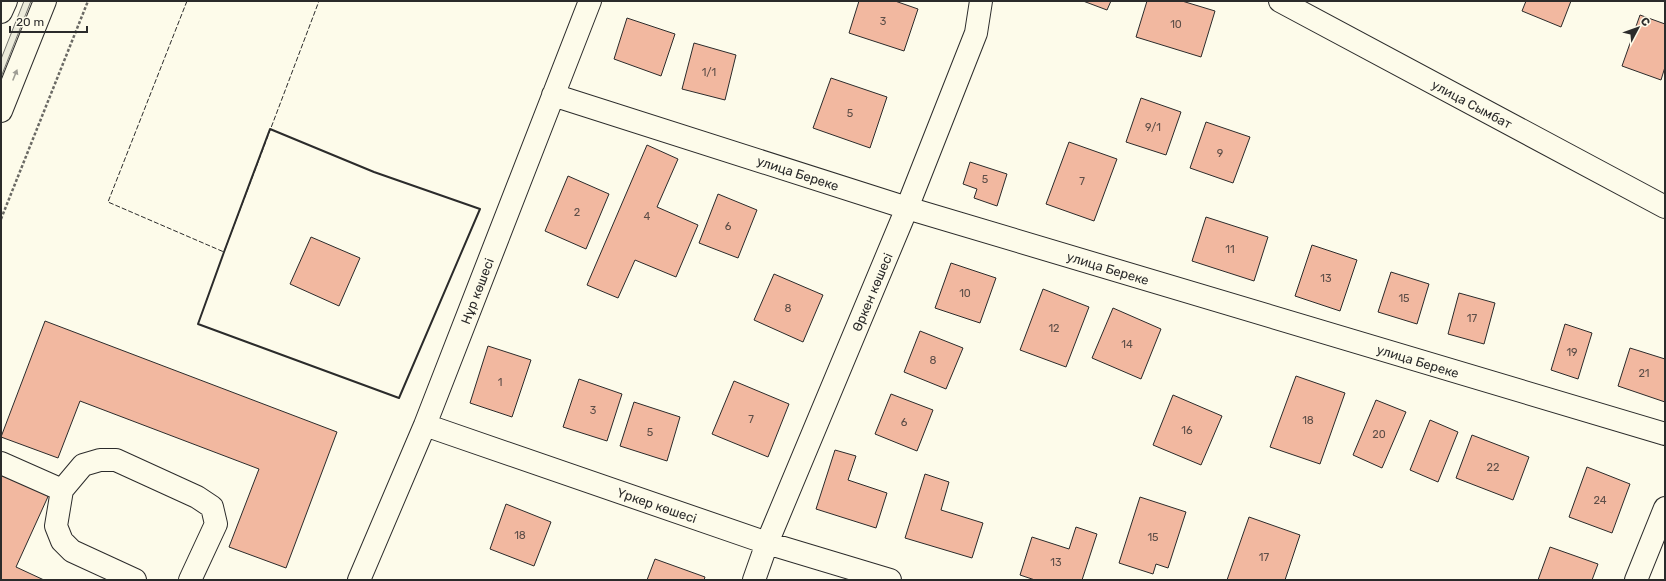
<svg xmlns="http://www.w3.org/2000/svg" width="1666" height="581" font-family="Rubik,sans-serif">
<rect width="100%" height="100%" fill="#fdfbea"/>
<!-- green -->
<path fill="#ecebdb" stroke="#74746e" d="M24,1h7l-30,76v-18z"/>
<!-- building -->
<path fill="#f2b8a0" stroke="#2b2b2b" d="M859,1h36l23,8 -14,42 -55,-18z
M1083,1h28l-4,9z
M1147,1h35l33,10 -14,46 -65,-20z
M1526,1h45l-10,26 -39,-16z
M1640,15l25,9v43l-4,13 -39,-14z
M627,18l48,16 -14,42 -47,-17z
M694,43l42,12 -11,45 -43,-11z
M831,78l56,19 -17,51 -57,-20z
M1141,98l40,14 -15,43 -40,-13z
M1206,122l44,15 -17,46 -43,-15z
M1069,142l48,17 -23,62 -48,-17z
M647,145l31,14 -21,48 41,18 -22,52 -41,-17 -17,38 -31,-13z
M970,162l37,12 -10,32 -23,-8 3,-9 -14,-5z
M568,176l41,18 -23,55 -41,-18z
M718,194l39,16 -19,48 -39,-15z
M1206,217l62,20 -14,44 -62,-20z
M311,237l49,21 -21,48 -49,-22z
M1312,245l45,15 -17,51 -45,-15z
M951,263l45,15 -16,45 -45,-15z
M1391,272l38,12 -12,40 -39,-12z
M774,274l49,21 -20,47 -49,-22z
M1043,289l46,18 -23,60 -46,-17z
M1459,293l36,10 -11,41 -36,-10z
M1113,308l48,21 -20,50 -49,-21z
M45,321l292,111 -51,136 -57,-21 30,-78 -179,-68 -22,57 -57,-21z
M1565,324l27,9 -14,46 -27,-9z
M920,331l43,17 -17,41 -42,-17z
M488,346l43,14 -19,57 -42,-14z
M1630,348l35,11v43l-47,-16z
M1296,376l49,17 -25,71 -50,-17z
M579,379l43,15 -15,47 -44,-14z
M734,381l55,23 -21,53 -56,-23z
M891,394l42,16 -16,41 -42,-17z
M1173,395l49,21 -21,49 -48,-20z
M1376,400l30,12 -24,56 -29,-13z
M634,402l46,15 -13,44 -47,-15z
M1430,420l28,12 -20,50 -28,-12z
M1472,435l57,22 -16,43 -57,-22z
M835,450l21,6 -8,24 39,13 -11,35 -60,-19z
M1,467l50,23 -35,77 28,13h-43z
M1587,467l43,17 -18,49 -43,-16z
M925,474l24,8 -8,28 42,13 -11,35 -67,-20z
M1140,497l46,15 -18,56 -12,-4 -3,10 -34,-11z
M506,504l45,18 -17,44 -44,-17z
M1249,517l51,18 -15,45h-58z
M1076,527l21,7 -15,46h-47l-15,-5 12,-38 37,12z
M1550,547l48,17 -6,16h-54z
M655,559l50,18 -1,3h-57z"/>
<g fill="none" stroke-linecap="round" stroke-linejoin="round">
<defs>
<path id="minor" d="M1280,1l385,206
M553,95l354,113 758,226
M425,425l342,118 123,37
M1,463l61,27
M135,580l-63,-29 -10,-10 -6,-15 6,-36 21,-25 17,-5h16l81,37 15,10 4,17 -26,56
M359,580l66,-155 165,-424
M754,580l13,-37 140,-335 69,-175 5,-32
M1636,580l29,-72"/>
<path id="major" d="M1,12l5,-11
M1,111l44,-110"/>
</defs>
<!-- minor casing -->
<use href="#minor" stroke="#2b2b2b" stroke-width="24"/>
<!-- major casing -->
<use href="#major" stroke="#2b2b2b" stroke-width="24"/>
<!-- path -->
<path stroke="#6a6964" stroke-width="2.5" stroke-dasharray="3 2" stroke-linecap="butt" d="M1,219l87,-218"/>
<!-- minor -->
<use href="#minor" stroke="#fdfbea" stroke-width="22"/>
<!-- major -->
<use href="#major" stroke="#fdfbea" stroke-width="22"/>
<!-- fence -->
<path stroke="#2b2b2b" stroke-width="1" stroke-dasharray="5 2" stroke-linecap="butt" d="M187,1l-79,201 116,50 95,-251"/>
<!-- wall -->
<path stroke="#2b2b2b" stroke-width="2" d="M270,129l104,43 106,37 -81,189 -201,-74 26,-72z"/>
</g>
<!-- one-way arrows -->
<defs><path id="oneway-solid" d="M-6-.8H1V-3.2L6.5 0L1 3.2V.8H-6Z"/></defs>
<use fill="#9e9d94" href="#oneway-solid" transform="translate(15 75) rotate(-68)"/>
<g text-anchor="middle" stroke-width="3" stroke-linejoin="round" paint-order="stroke">
<!-- number labels -->
<g font-size="11" fill="#5d4e48">
<text x="883" y="25">3</text>
<text x="1176" y="28">10</text>
<text x="709" y="76">1/1</text>
<text x="850" y="117">5</text>
<text x="1153" y="131">9/1</text>
<text x="1220" y="157">9</text>
<text x="985" y="183">5</text>
<text x="1082" y="185">7</text>
<text x="577" y="216">2</text>
<text x="647" y="220">4</text>
<text x="728" y="230">6</text>
<text x="1230" y="253">11</text>
<text x="1326" y="282">13</text>
<text x="965" y="297">10</text>
<text x="1404" y="302">15</text>
<text x="788" y="312">8</text>
<text x="1472" y="322">17</text>
<text x="1054" y="332">12</text>
<text x="1127" y="348">14</text>
<text x="1572" y="356">19</text>
<text x="933" y="364">8</text>
<text x="1644" y="377">21</text>
<text x="500" y="386">1</text>
<text x="593" y="414">3</text>
<text x="751" y="423">7</text>
<text x="1308" y="424">18</text>
<text x="904" y="426">6</text>
<text x="1187" y="434">16</text>
<text x="650" y="436">5</text>
<text x="1379" y="438">20</text>
<text x="1493" y="471">22</text>
<text x="1600" y="504">24</text>
<text x="520" y="539">18</text>
<text x="1153" y="541">15</text>
<text x="1264" y="561">17</text>
<text x="1056" y="566">13</text>
</g>
<!-- street labels -->
<g font-size="13" fill="#2b2b2b" stroke="#fdfbea">
<text transform="translate(1472 104) rotate(28)" y="5">улица Сымбат</text>
<text transform="translate(798 173) rotate(18)" y="5">улица Береке</text>
<text transform="translate(1108 268) rotate(17)" y="5">улица Береке</text>
<text transform="translate(477 291) rotate(-69)" y="5">Нұр көшесі</text>
<text transform="translate(872 292) rotate(-67)" y="5">Өркен көшесі</text>
<text transform="translate(1418 361) rotate(17)" y="5">улица Береке</text>
<text transform="translate(657 505) rotate(19)" y="5">Үркер көшесі</text>
</g>
</g>
<!-- border -->
<rect width="1666" height="581" fill="none" stroke="#2b2b2b" stroke-width="4"/>
<!-- north arrow -->
<g transform="translate(1638 28) rotate(49)" stroke="#fdfbea" stroke-width="3" paint-order="stroke">
<path d="M0-3L7 15L0 10L-7 15Z" fill="#2b2b2b"/>
<text y="-6" font-size="11" font-weight="bold" text-anchor="middle" fill="#2b2b2b">С</text>
</g>
<!-- scale -->
<path d="M10 26v6h77v-6" fill="none" stroke="#2b2b2b" stroke-width="2"/>
<text x="16" y="26" font-size="12" fill="#2b2b2b" stroke="#fdfbea" stroke-width="3" paint-order="stroke">20 m</text>
</svg>
